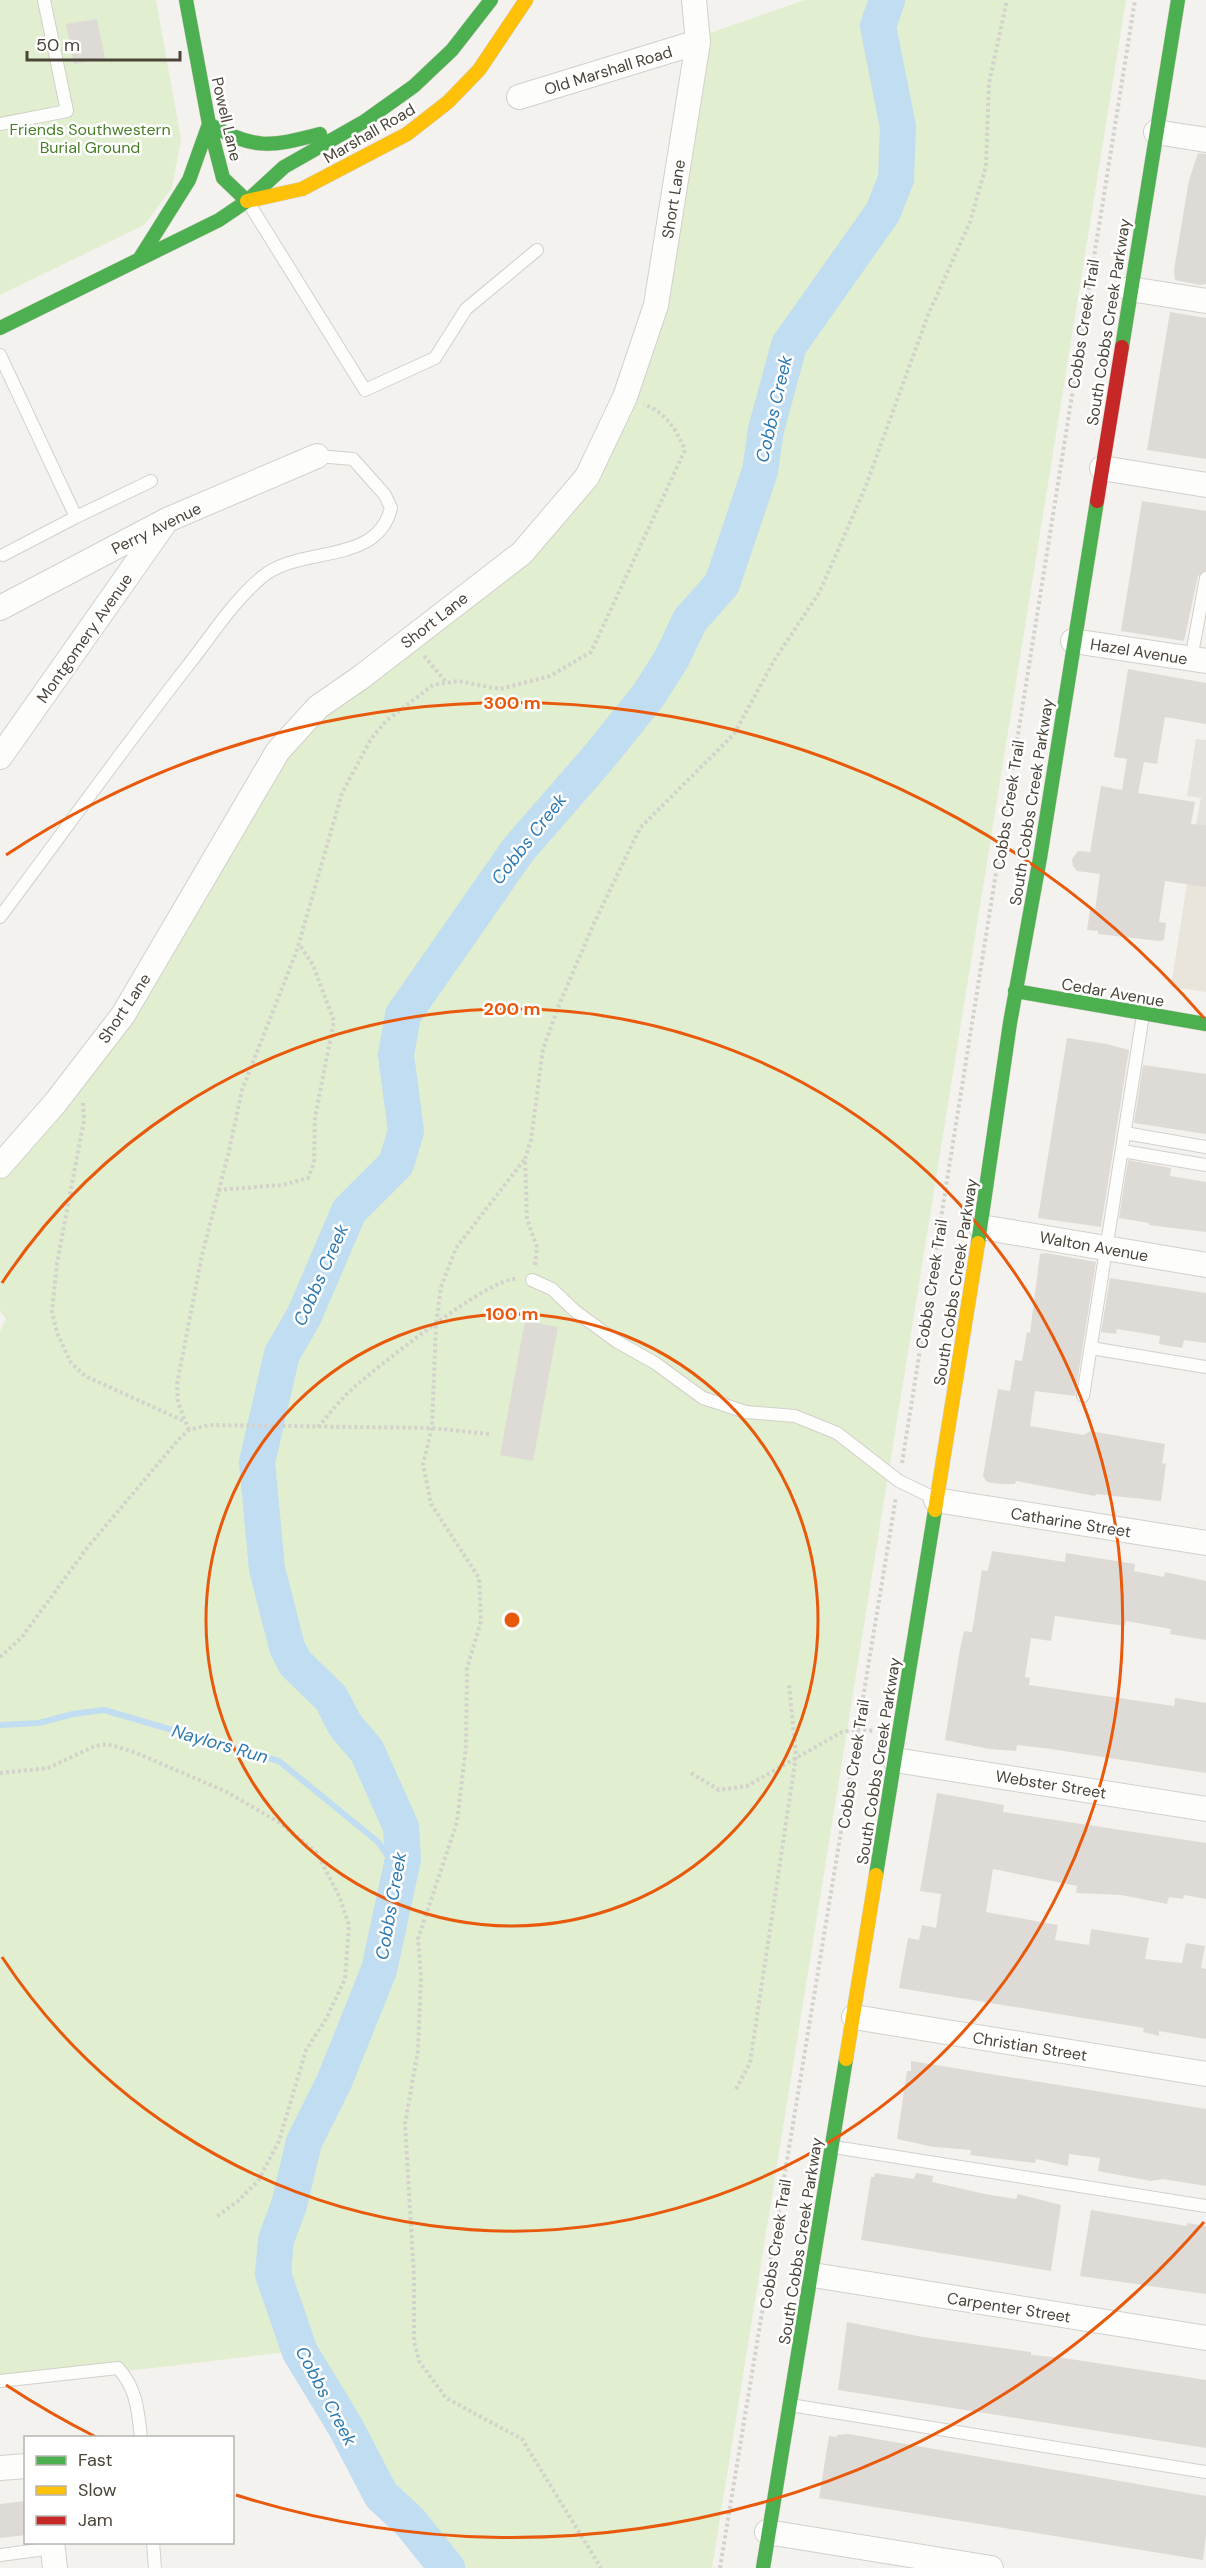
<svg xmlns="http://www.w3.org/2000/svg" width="1206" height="2568" font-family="'DM Sans',sans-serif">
<rect width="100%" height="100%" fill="#f4f2ee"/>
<!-- education -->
<path fill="#eae5da" d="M1196,824l10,1v167l-35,-5z"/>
<!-- green -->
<path fill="#e1eecf" d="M0,0h156l25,139 -9,49 -28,37 -144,70z
M805,0h321l-414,2568h-277c-57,-68 -117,-131 -147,-216l-288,34v-1055l6,-12 -6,-8v-149l155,-199 148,-239 263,-225 82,-176 50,-286z"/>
<!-- parking -->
<path fill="#e6e3df" d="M1196,739l10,1v85l-10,-1 5,-26 -14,-2z"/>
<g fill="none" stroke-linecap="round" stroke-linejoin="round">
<!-- stream -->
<path stroke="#c0ddf1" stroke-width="6" d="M0,1725l39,-2 34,-9 31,-4 175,51 99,81 22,31"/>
<!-- river -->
<path stroke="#c0ddf1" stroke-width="36" d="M447,2568l-37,-46 -29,-27 -36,-69 -45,-74 -27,-78 3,-34 13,-35 15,-63 30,-60 45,-112 24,-111 -2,-32 -34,-76 -22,-26 -14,-27 -36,-35 -8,-16 -20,-78 -10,-107 25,-108 22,-38 45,-105 47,-47 10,-33 -10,-76 7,-40 115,-165 80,-92 50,-62 24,-38 18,-38 32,-36 38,-113 6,-41 23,-85 94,-133 13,-33 2,-52 -20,-101 9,-26"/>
</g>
<!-- building -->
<path fill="#dedbd6" d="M97,19l8,39 -31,6 -8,-40z
M1198,153l8,1v130l-6,1 -25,-5 -1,-10 15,-90z
M1170,312l36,6v141l-59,-9z
M1142,501l64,10v59l-8,6 -14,65 -63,-10z
M1128,669l78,14v41l-41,-7 -8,47 -13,-2 -6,31 57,9 -4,22 15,1v62l-41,-6 -6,41 7,1 -2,17 -5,1 -61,-7v-3l-11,-1 3,-20 5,1 5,-37 -23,-3 -4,-5 -1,-7 6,-8 12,1 11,-66 21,4 5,-31 -13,-2z
M1067,1038l40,6 22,6 -28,177 -63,-9z
M1143,1065l63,9v60l-72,-11z
M1128,1160l43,8 -1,8 36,6v50l-57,-7v-2l-30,-5z
M1046,1253l50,9 -21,134 -40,-5 -5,35 54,9 6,-4 75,13 -3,19 4,1 -5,37 -65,-7 -1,2 -79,-15 -1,3h-15l-13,-2 -4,-6 15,-87 12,2 5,-31 7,1 5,-29 3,1 10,-79z
M1110,1278l96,15v50l-22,-3 -2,8 -23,-4 1,-8 -43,-7 -1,5 -15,-2z
M525,1321l33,6 -25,134 -33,-6z
M992,1551l73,11 1,-9 69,11 -1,7 30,6 1,-5 41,9v59l-36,-6 1,-5 -45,-8 -1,5 -70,-10 -4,25 -20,-3 -6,39 5,1 -1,7 145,21 1,-8 31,5v70l-155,-24 -34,-4 -1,6 -27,-2 -44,-9 15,-91 4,-18 8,1 10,-62 5,1 2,-5z
M937,1793l67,12 -1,7 203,31v56l-22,-4 -1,4 -14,-2 -2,7 -46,-9 -45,-2 1,-7 -84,-17 -7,43 72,13 -3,15 34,5 2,-16 58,9 -4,21 37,4 4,-20 19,3 -4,22 5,1v70l-47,-8v5l-16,-4 1,-4 -245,-40 9,-50 11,2 3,-15 14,3 5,-34 -21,-3z
M911,2061l295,48v77l-43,-7 -12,2 -53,-10 2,-13 -31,-4 -1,12 -32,-7 -1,4 -65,-8 1,-5 -37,-3 -37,-8 10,-68h4z
M875,2173l39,6 2,-6 17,3 -1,6 53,12 31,5 2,-5 43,11 -10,66 -190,-31 10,-63h3z
M1091,2210l96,16v-3l19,3v68l-126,-18z
M847,2322l76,15 108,15v3l33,3 142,22v68l-368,-58z
M848,2434l358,62v39l-3,25 -384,-62 10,-62 8,1v-2z
M26,2501v34l-26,3v-34z"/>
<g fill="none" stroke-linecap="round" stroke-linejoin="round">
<defs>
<path id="lane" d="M0,124l67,-13 -23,-111
M248,202l117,188 70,-32 31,-49 71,-59
M0,355l76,162 75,-36
M3,555l73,-38
M1191,659l15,-81
M0,917c62,-83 122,-167 186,-249 24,-30 46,-66 76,-91 38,-32 115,-11 129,-69l-6,-13 -32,-36 -36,-3
M1125,1133l81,14
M1122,1151l84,14
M532,1280l20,9 23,22 41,30 39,22 48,35 43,14 49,4 42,17 62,48 37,18
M1091,1348l115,19
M1083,1396l60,-381
M834,2147l372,59
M0,2381l118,-13c19,21 20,43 23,70
M790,2405l416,67
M153,2542l2,26
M0,2555l53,-7"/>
<path id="street" d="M519,97l179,-55
M1156,132l50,8
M1130,289l76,12
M1102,468l104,17
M0,608l167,-88 150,-64
M1073,641l133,20
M0,757l164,-233
M0,1166l56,-64 67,-87 155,-264 40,-44 42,-29 162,-125 65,-76 38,-80 31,-92 42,-263 -4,-42
M981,1227l225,38
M936,1500l270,43
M895,1760l311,49
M854,2017l352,57
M813,2275l393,63
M0,2468l26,-2
M767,2532l224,36
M52,2542l3,26"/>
<path id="fast" d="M186,0l23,124 14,54 24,23
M209,124c46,26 61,23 111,10
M140,258l49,-78 20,-56
M0,328l219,-108 28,-19 37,-34 81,-46 49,-35 38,-36 39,-50
M1122,347l56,-347
M1015,991l191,33
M978,1243l32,-220 30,-165 57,-357
M876,1875l59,-365
M763,2568l83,-509"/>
<path id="slow" d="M247,201l55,-12 105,-55 41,-32 31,-32 47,-70
M935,1510l43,-267
M846,2059l30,-184"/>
<path id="jam" d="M1097,501l25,-154"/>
</defs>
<!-- lane casing -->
<use href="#lane" stroke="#d2d0cb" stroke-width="14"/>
<!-- street casing -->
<use href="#street" stroke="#d2d0cb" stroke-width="26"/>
<!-- fast casing -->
<use href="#fast" stroke="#d3cfc5" stroke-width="15"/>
<!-- slow casing -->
<use href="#slow" stroke="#d3cfc5" stroke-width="15"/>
<!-- jam casing -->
<use href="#jam" stroke="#d3cfc5" stroke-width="15"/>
<!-- path -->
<path stroke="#d3d2cc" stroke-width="4" stroke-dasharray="3 3" stroke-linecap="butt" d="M424,656l22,26
M83,1103l1,17 -27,143 -5,49 5,21 14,30 14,13 99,45
M524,1160l-68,88 -15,39 -5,38 -4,103 -9,36 8,40 48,74 2,43 -14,47 -1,78 -9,76 -39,117 3,37 -3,74 -13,74 9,152v65l5,20 27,37 76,41 79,129
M218,1190l65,-5 25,-7 6,-15 1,-46 19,-96 -21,-56 -14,-21
M535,1265l2,-18 -10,-28 -2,-60 6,-19 12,-91 16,-44 35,-82 46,-95 94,-94 41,-75 44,-66 16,-36 30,-69 63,-173 42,-93 16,-56 3,-83 18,-83
M318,1427c13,-15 26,-32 41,-44 25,-21 131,-106 157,-104
M189,1430l-11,-27 -1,-19 25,-129 27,-104 13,-61 55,-140 45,-157 29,-54 15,-18 47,-36 25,-4 42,8 50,-13 41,-24 94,-202c-9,-21 -19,-37 -41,-46
M902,1463l233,-1463
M0,1657l22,-20 65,-89 92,-109 10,-9 20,-5 223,3 58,6
M0,1773l48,-5 47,-22 13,-2 26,8 93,40 53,31 37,30 23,45 9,27 -4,54 -19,40 -20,31 -27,91 -21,40 -19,19 -24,18
M691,1773l28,17 28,-4 95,-54 16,-3 17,2
M736,2089l14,-26 46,-307 -7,-72
M720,2568l176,-1071"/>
<!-- lane -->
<use href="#lane" stroke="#fdfdfc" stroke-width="12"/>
<!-- street -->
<use href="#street" stroke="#fdfdfc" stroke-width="24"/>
<!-- fast -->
<use href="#fast" stroke="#4caf50" stroke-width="14"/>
<!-- slow -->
<use href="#slow" stroke="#ffc107" stroke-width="14"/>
<!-- jam -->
<use href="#jam" stroke="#c62828" stroke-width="14"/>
</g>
<!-- distance rings -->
<g fill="none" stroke="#e8590c" stroke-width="3">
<circle cx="512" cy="1620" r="306"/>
<path d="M2 1283A611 611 0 1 1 2 1957"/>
<path d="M1204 2222A917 917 0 0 1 236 2495M96 2437A917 917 0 0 1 6 2385M6 855A917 917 0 0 1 1204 1018"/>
</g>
<g text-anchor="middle" stroke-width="5" stroke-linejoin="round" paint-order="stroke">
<!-- street labels -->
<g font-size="16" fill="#4b4439" stroke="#fff">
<text transform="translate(608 70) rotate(-17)" y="6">Old Marshall Road</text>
<text transform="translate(227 119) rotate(77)" y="6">Powell Lane</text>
<text transform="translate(369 133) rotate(-30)" y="6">Marshall Road</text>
<text transform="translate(673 199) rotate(-81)" y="6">Short Lane</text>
<text transform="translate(1108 322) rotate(-81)" y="6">South Cobbs Creek Parkway</text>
<text transform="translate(1083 324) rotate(-81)" y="6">Cobbs Creek Trail</text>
<text transform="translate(156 528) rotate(-26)" y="6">Perry Avenue</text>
<text transform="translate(434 620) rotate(-38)" y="6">Short Lane</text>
<text transform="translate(84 638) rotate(-55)" y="6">Montgomery Avenue</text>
<text transform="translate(1139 651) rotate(9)" y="6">Hazel Avenue</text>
<text transform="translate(1031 802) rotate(-81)" y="6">South Cobbs Creek Parkway</text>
<text transform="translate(1008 805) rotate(-81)" y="6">Cobbs Creek Trail</text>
<text transform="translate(1113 992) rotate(10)" y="6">Cedar Avenue</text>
<text transform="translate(124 1008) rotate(-56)" y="6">Short Lane</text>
<text transform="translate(1094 1246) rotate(10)" y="6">Walton Avenue</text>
<text transform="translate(955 1282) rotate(-81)" y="6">South Cobbs Creek Parkway</text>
<text transform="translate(931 1284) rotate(-81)" y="6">Cobbs Creek Trail</text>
<text transform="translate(1071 1522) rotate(9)" y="6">Catharine Street</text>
<text transform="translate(878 1761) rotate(-81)" y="6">South Cobbs Creek Parkway</text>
<text transform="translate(853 1764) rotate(-81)" y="6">Cobbs Creek Trail</text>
<text transform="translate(1051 1784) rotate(9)" y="6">Webster Street</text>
<text transform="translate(1030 2046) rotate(9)" y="6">Christian Street</text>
<text transform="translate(800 2241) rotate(-81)" y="6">South Cobbs Creek Parkway</text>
<text transform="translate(775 2244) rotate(-81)" y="6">Cobbs Creek Trail</text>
<text transform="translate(1009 2307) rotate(9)" y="6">Carpenter Street</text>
</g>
<!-- park labels -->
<g font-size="16" fill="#4a7f2a" stroke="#fff">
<text x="90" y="135">Friends Southwestern<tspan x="90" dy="18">Burial Ground</tspan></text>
</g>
<!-- water labels -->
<g font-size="18" font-style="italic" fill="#2e7ab2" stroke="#fff">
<text transform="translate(774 409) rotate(-77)" y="6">Cobbs Creek</text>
<text transform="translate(529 839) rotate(-52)" y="6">Cobbs Creek</text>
<text transform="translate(321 1275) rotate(-66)" y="6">Cobbs Creek</text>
<text transform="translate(220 1744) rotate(16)" y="6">Naylors Run</text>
<text transform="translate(391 1906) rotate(-80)" y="6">Cobbs Creek</text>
<text transform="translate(326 2396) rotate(62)" y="6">Cobbs Creek</text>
</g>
</g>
<circle cx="512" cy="1620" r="9" fill="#e8590c" stroke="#fff" stroke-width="3"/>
<g font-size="18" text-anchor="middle" font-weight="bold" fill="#e8590c" stroke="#fff" stroke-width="5" stroke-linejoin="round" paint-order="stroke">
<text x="512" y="709">300 m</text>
<text x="512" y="1015">200 m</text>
<text x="512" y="1320">100 m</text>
</g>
<!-- legend -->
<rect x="24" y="2436" width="210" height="108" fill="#ffffff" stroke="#b7b4b0" stroke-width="1.5"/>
<rect x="36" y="2456" width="30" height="9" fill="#4caf50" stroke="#b7b4b0" stroke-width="1.5"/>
<text x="78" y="2466" font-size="18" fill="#4b4439">Fast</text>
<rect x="36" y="2486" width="30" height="9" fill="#ffc107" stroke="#b7b4b0" stroke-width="1.5"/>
<text x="78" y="2496" font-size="18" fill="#4b4439">Slow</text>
<rect x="36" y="2516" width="30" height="9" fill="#c62828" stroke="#b7b4b0" stroke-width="1.5"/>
<text x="78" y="2526" font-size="18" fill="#4b4439">Jam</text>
<!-- scale -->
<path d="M27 51v9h153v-9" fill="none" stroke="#4b4439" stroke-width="3"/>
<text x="36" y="51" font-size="18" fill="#4b4439" stroke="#ffffff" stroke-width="4.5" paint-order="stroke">50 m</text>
</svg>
